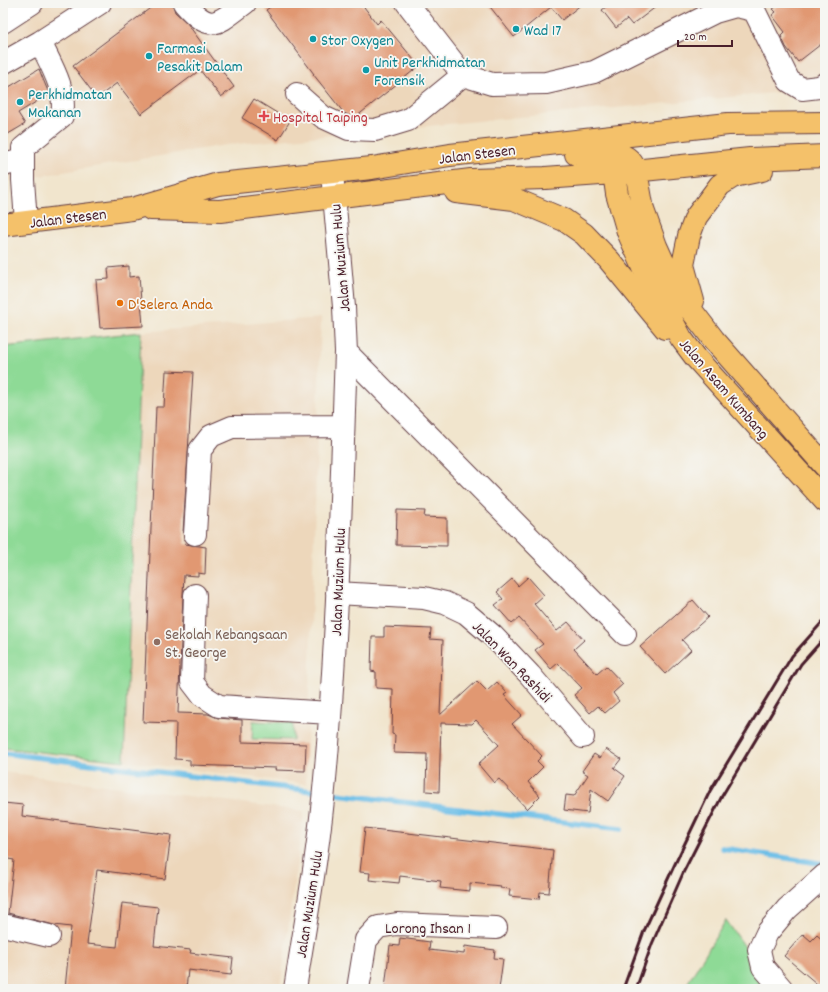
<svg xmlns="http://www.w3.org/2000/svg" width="828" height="992" font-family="Dekko,sans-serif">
<rect width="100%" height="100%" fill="#f6f6f2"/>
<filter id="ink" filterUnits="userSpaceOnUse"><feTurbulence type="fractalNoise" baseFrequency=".025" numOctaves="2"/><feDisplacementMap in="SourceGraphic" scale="8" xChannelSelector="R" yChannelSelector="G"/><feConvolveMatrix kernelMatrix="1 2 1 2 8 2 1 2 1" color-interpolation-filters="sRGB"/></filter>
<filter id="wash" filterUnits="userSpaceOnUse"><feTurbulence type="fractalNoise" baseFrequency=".012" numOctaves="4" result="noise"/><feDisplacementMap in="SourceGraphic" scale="16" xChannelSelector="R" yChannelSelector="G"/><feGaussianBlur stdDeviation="0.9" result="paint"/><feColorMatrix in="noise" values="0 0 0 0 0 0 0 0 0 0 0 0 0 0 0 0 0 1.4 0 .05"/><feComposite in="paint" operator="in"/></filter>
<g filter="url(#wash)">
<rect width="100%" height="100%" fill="#f1e5cd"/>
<!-- built -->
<path fill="#edd7bb" d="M3,3h822v85l-599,57 -223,37z
M321,318l-15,466 -182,-23 -121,-13v-401l138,-15z
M3,772l301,39 -24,178h-277z"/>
<!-- green -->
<path fill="#8eda96" stroke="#6c7c60" d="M141,332l-17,429 -121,-13v-401z
M253,721l40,2v17l-41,-1z
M726,920l49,69h-91z"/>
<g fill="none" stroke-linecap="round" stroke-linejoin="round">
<!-- stream -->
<path stroke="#6bbee7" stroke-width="5.5" d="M3,753l317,39
M329,793l292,36
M722,848l103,16"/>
</g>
<g id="blocks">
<!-- building -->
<path fill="#e19872" d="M157,3h15l3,9 12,11 47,64 -13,10 -21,-27 -59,44 -24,-31 -20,15 -24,-32z
M276,3h85l16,21 4,-4 38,46 -63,51h-4l-8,-4 -31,-39h1l-48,-64z
M487,3h96l-21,17 -11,-13 -37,30z
M611,3h50l-29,22 -5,-6 -11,9 -14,-18z
M781,3h44v38l-27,21 -12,-15 -5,-11 4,-4 -13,-17 4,-3 -3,-3z
M39,69l10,25 -31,19 7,11 -22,13v-49l1,2z
M254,99l36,22 -12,19 -36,-22z
M129,266v11l10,-1 4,50 -43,2 -4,-48 13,-1 -1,-11z
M166,371l27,1 -10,161 2,11 21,3 -1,27 -7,-1v3l-14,-1 -1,20 -5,118 30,1 10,4 24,2v22l64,2 -1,27 -30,-1 1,-2 -86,-3v-5l-15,-1 1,-36 -33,-1 13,-315h8z
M397,510l28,1 -1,6 23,1v28l-51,-1z
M528,577l16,18 -10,9 23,27 11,-9 16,18 -10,9 23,25 9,-8 17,18 -10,9 6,8 -14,12 -7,-7 -8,7 -16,-18 8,-7 -24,-25 -7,6 -16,-19 8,-6 -24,-26 -7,6 -17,-19 8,-6 -6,-7 15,-13 6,7z
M693,600l15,17 -26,23 9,10 -26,24 -25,-27z
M384,627l47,2 -1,10 13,1 -3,75 37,-34 10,10 10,-9 10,11 -3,2 18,20 -10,9 30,32 -5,5 6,6 -15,15 12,14 -13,13 -28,-30 -5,4 -16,-19 21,-19 -23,-25 -4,4 -31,-1 -2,69 -13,-1 1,-37 -33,-1 1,-18 -3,-1 1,-45 -17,-1v-16l-5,-1 1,-34h12z
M606,749l15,10 -7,9 11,8 -17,25 -17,-12 -3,24 -24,-3 2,-15 8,1 14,-21 -6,-4 12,-17 6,4z
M4,803l19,2 -1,11 149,19 -6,44 -68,-9 -10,74 30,3 5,-44 36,4 -4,39 37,4 -1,3 43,5 -2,17 -43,-5 -2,19h-121l6,-62 -17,-2 -46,-12 6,-53 -11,-2v-45z
M365,828l188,22 -4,43 -9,-1 -1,7 -30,-3 1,-7 -10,-1 1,-2 -31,-3v8l-30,-3 1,-7 -41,-5 -1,7 -30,-3 1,-7 -10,-1z
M803,934l8,7 6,-6 8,7v47h-2l-39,-33z
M400,938l30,4 -1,8 35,4 1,-8 30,4 -1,8 9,1 -4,30 -114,-1 5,-43 9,1z"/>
</g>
</g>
<g filter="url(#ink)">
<use href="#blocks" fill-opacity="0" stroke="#633d43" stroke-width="1"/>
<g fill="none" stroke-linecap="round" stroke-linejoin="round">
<defs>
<path id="minor" d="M184,3c27,31 33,21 61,0
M407,3l56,72 29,9 54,-1 48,-11 121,-60 21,-6 18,4 35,71 13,8 17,-2 6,-3
M3,22l29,-19
M3,63l37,-21
M297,94l26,23 26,12 26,1 33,-10 55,-45
M3,165l20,-5
M26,222l-3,-42v-32l39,-32c5,-26 -11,-51 -22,-74l60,-39
M346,352l279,282
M195,534l5,-84 11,-14 21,-9 111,-1
M337,593l87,5 21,5 21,10 27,23 37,39 53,62
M195,595l-3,87 10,13 17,11 111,7
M3,925l46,11
M295,989c11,-70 24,-140 30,-210 13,-142 16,-285 21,-427l-2,-45 -12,-134
M358,989l8,-49 12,-13 19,-3 99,4
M782,989l-19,-22 -4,-17 8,-17 20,-24 38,-34"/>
<path id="major" d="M576,154c11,-1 42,-3 51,4 4,3 7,8 9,13l7,39 13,36 14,31 18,29 26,34 111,126
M622,160l-7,7 -1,6 3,21 11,38 16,36 37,70 15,20 129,143
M456,192l58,7 50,21 20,14 25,26 56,68
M151,209l69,2 251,-31 74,-2 69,-5 136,-14 75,-3
M3,225l129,-16 86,-25 154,-16 78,-13 278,-31 97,-1
M693,301l-10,-36 6,-29 7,-19 24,-32 14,-9 28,-6"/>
</defs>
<!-- minor casing -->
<use href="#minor" stroke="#633d43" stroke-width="24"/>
<!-- major casing -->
<use href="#major" stroke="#633d43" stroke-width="24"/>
<!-- minor -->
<use href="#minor" stroke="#fff" stroke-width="22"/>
<!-- major -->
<use href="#major" stroke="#f4c16a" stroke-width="22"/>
<!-- rail -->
<path stroke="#4a1f2b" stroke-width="3" d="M623,989l21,-58 30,-65 36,-75 82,-135 33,-37
M636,989l16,-45 32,-73 38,-75 79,-132 24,-27"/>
</g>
</g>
<!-- markers -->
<g fill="#0f9aa8" stroke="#f6f6f2" stroke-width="1.5">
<circle cx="516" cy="29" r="4"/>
<circle cx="313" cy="39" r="4"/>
<circle cx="149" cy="56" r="4"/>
<circle cx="366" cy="70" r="4"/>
<circle cx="20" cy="102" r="4"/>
</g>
<path fill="#e0444e" stroke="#f6f6f2" stroke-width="1.5" d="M262 110h4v4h4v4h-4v4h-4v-4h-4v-4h4z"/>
<circle fill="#e8710a" stroke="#f6f6f2" stroke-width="1.5" cx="120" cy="303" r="4"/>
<circle fill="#8d6e63" stroke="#f6f6f2" stroke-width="1.5" cx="157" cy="642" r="4"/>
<g text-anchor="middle" stroke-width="3.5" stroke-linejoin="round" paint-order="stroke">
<!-- culture labels -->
<g font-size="16" fill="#0d838f" stroke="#f6f6f2" text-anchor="start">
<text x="524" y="35">Wad 17</text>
<text x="321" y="45">Stor Oxygen</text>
<text x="157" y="53">Farmasi<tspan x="157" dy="18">Pesakit Dalam</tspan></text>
<text x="374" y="67">Unit Perkhidmatan<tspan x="374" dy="18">Forensik</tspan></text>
<text x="28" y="99">Perkhidmatan<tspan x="28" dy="18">Makanan</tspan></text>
</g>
<!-- health labels -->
<g font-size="16" fill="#be3a42" stroke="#f6f6f2" text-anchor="start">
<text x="273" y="122">Hospital Taiping</text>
</g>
<!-- street labels -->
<g font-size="16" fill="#4a1f2b" stroke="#f6f6f2">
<text transform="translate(477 153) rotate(-7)" y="6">Jalan Stesen</text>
<text transform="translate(68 217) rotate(-7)" y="6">Jalan Stesen</text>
<text transform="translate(339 258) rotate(-95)" y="6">Jalan Muzium Hulu</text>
<text transform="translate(725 388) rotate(49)" y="6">Jalan Asam Kumbang</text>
<text transform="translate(337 582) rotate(-88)" y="6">Jalan Muzium Hulu</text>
<text transform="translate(513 661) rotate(46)" y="6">Jalan Wan Rashidi</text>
<text transform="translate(308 904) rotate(-81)" y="6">Jalan Muzium Hulu</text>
<text x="428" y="933">Lorong Ihsan 1</text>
</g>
<!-- food labels -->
<g font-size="16" fill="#c56008" stroke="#f6f6f2" text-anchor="start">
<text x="128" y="309">D'Selera Anda</text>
</g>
<!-- education labels -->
<g font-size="16" fill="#785e54" stroke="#f6f6f2" text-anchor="start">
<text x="165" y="639">Sekolah Kebangsaan<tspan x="165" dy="18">St. George</tspan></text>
</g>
</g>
<!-- margin -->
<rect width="828" height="992" fill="none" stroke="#f6f6f2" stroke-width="16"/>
<!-- scale -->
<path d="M678 40v6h54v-6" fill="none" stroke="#4a1f2b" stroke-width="2"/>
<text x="684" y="40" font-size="12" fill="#4a1f2b" stroke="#f6f6f2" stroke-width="3" paint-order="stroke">20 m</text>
</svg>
